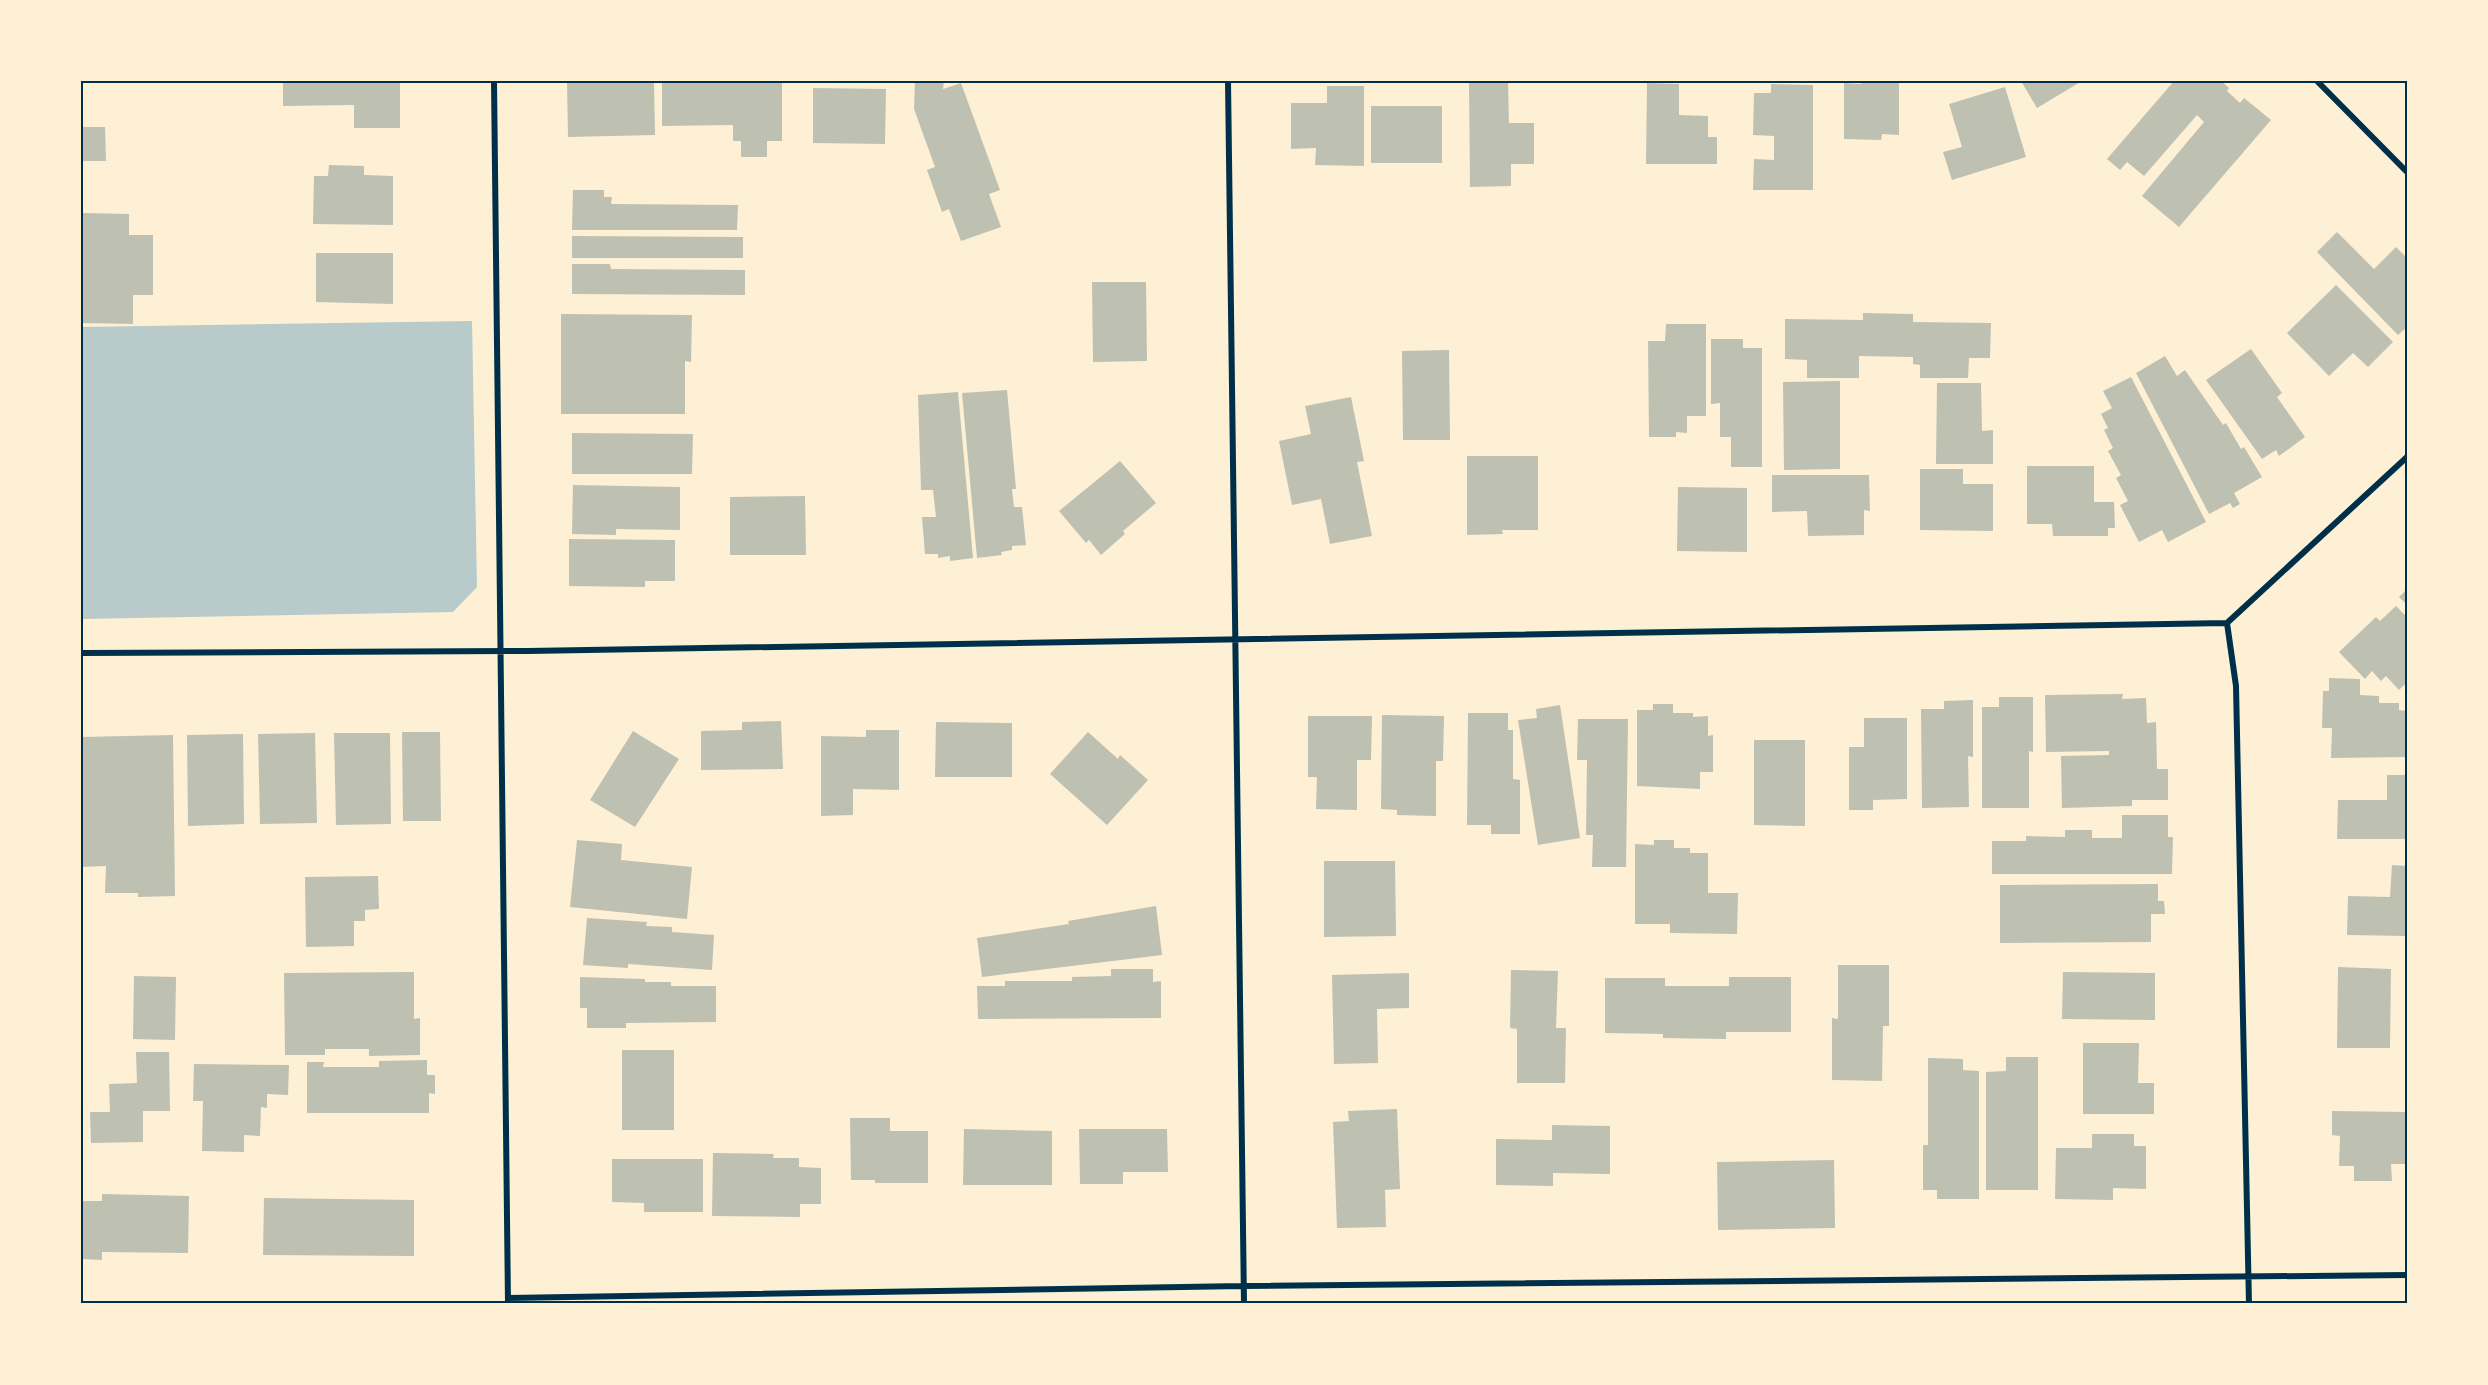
<svg xmlns="http://www.w3.org/2000/svg" width="2488" height="1385" font-family="'Public Sans',sans-serif">
<rect width="100%" height="100%" fill="#fdf0d5"/>
<!-- green -->
<path fill="#b9caca" d="M472,321l5,266 -24,25 -372,7v-292z"/>
<!-- building -->
<path fill="#bec0b2" d="M283,81h117v47h-46v-23l-71,1z
M567,81h87l1,54 -87,2z
M662,81h120v60h-15v16h-26v-16h-8v-16l-71,1z
M915,81h29l-1,8 18,-6 39,107 -11,4 12,33 -40,14 -12,-32 -7,3 -15,-42 8,-3 -21,-58z
M1469,81h39l1,42h25v41h-23v22l-41,1z
M1861,81h38v54l-17,-1 -1,6 -37,-1v-56l17,1z
M2021,81h61l-45,27z
M2174,81h47l8,7 -2,3 13,12 4,-5 27,22 -92,107 -37,-31 62,-74 -7,-7 -53,61 -17,-14 -7,8 -13,-11z
M1647,83l32,1v31l29,1v21h9v27h-71z
M1771,84l42,1v105h-60l1,-31 20,1v-24l-21,-1 1,-42h17z
M1327,86h37v80l-49,-1 1,-17 -25,1v-46h36z
M2005,87l21,70 -74,23 -9,-28 19,-5 -13,-43z
M813,88l73,1 -1,55 -72,-1z
M1371,106h71v57h-71z
M81,127h24l1,34h-25z
M329,165l35,1v9l29,1v49l-80,-1 1,-48h14z
M573,190h31v7h8l-1,7 127,1 -1,25h-165z
M81,213l48,1v21h24v60h-20v29l-52,-1z
M2337,232l37,37 22,-22 11,11v69l-9,8 -81,-83z
M572,236l171,1v21h-171z
M316,253h77v51l-77,-2z
M572,264h38l1,5 134,1v25l-173,-1z
M1092,282h54l1,79 -54,1z
M2336,285l57,57 -25,25 -15,-14 -24,23 -42,-43z
M1863,313l50,1v8l78,1 -1,35h-21l-1,20h-48v-13l-7,-1v-7l-54,-1v22h-52v-18l-22,-1v-40l78,1z
M561,314l131,1 -1,47 -6,-1v53h-124z
M1666,324h40v92h-19v17l-11,-1v5h-27l-1,-96h17z
M1711,339h32v9h19v119h-31v-30h-11v-34l-9,1z
M2251,349l31,44 -5,4 28,40 -26,19 -3,-6 -14,9 -56,-79z
M1449,350l1,90h-47l-1,-89z
M2165,356l12,20 8,-6 38,55 3,-2 15,26 3,-2 18,30 -28,16 6,11 -7,4 -3,-5 -21,11 -73,-141z
M2131,377l75,145 -38,20 -6,-12 -23,12 -19,-37 8,-4 -12,-23 5,-3 -13,-24 5,-3 -9,-18 4,-2 -7,-14 11,-6 -9,-17z
M1840,381v88l-56,1 -1,-88z
M1937,383h44l1,48 11,-1v34h-57z
M1007,390l9,99h-4l2,18h8l4,38 -14,1v4l-11,2 1,3 -25,3 -15,-165z
M958,392l15,166 -23,3v-5l-12,2v-4h-13l-3,-37h14l-3,-27h-12l-3,-95z
M1351,397l13,64 -7,1 15,74 -42,8 -9,-45 -29,6 -13,-64 32,-7 -6,-28z
M572,433l121,1 -1,40h-120z
M1467,456h71v74h-36l1,4 -36,1z
M1120,461l36,42 -33,28 2,3 -24,21 -12,-15 -3,3 -27,-32z
M2027,466h67v36h20l1,26h-7v8h-55l-1,-12h-25z
M1920,469h43v15h30v47l-73,-1z
M1772,475h97l1,36 -6,-1v25l-56,1 -1,-25 -35,1z
M573,485l107,2v43l-64,-1v6l-44,-1z
M1678,487l69,1v64l-70,-1z
M805,496l1,59h-76v-58z
M569,539l106,1v41h-30v6l-76,-1z
M2407,589v16l-8,-8z
M2396,606l11,11v65l-8,8 -13,-14 -5,5 -9,-10 -7,8 -26,-27 37,-35 4,4z
M2329,678l31,1v16l19,1v7h20v7l8,1v46l-76,1 1,-30h-10l1,-37h6z
M2123,694l-1,5 24,-1 1,25 9,-1 1,47h11v31h-36v6l-70,2 -1,-52 48,-1v-4l-63,1 -1,-57z
M1999,697h34v55l-4,-1v57h-47v-101h17z
M1973,700v57l-5,-1 1,51 -47,1 -1,-99h23v-8z
M1653,704h20v9h20v4l15,-1v20l5,-1v37h-13v17l-63,-3v-76h16z
M1560,705l20,133 -42,7 -20,-125 19,-2 -1,-9z
M1468,713h40v17h5v49l7,1v54h-29v-9h-24z
M1382,715l62,1 -1,45h-7v55l-39,-1v-5l-16,-1z
M1308,716h64l-1,44h-14v50l-41,-1 1,-32h-9z
M1864,718h43v81l-34,1v10h-24v-63h15z
M1578,719h50l-2,148h-34l1,-32h-7l1,-75h-10z
M781,721l2,48 -82,1v-39l41,-1v-8z
M936,722l76,1v54h-77z
M866,730h33v60l-46,-1v26l-32,1v-80l45,1z
M633,731l46,28 -44,68 -45,-27z
M402,732h38l1,89h-38z
M1088,732l30,27 2,-4 28,25 -41,45 -57,-51z
M315,733l2,90 -57,1 -2,-90z
M334,733h56l1,91 -55,1z
M243,734l1,90 -56,2 -1,-91z
M173,735l2,161 -37,1v-4h-33l1,-27 -25,1v-130z
M1754,740h51v86l-51,-1z
M2387,775h20v64h-70l1,-39h49z
M2122,815h46v22h5l-1,37h-180v-33h34v-5l39,1v-7h27v8h30z
M577,840l45,4 -1,16 71,7 -5,52 -117,-12z
M1654,840h20v8h16v5h18v40h30l-1,41 -67,-1v-9h-35v-80l19,1z
M1324,861h71l1,75 -72,1z
M2392,865l15,1v70l-60,-1 1,-39 42,1z
M378,876l1,33 -14,1v11h-11v25l-48,1 -1,-70z
M2158,884v17h6l1,13h-14v28l-151,1v-58z
M1156,906l6,49 -180,22 -5,-39 92,-14 -1,-3z
M587,918l60,4 -1,4 26,1v5l42,3 -2,35 -84,-6v4l-45,-3z
M1838,965h51v61h-6l-1,55 -50,-1v-62l6,1z
M2338,967l53,2 -1,79h-53z
M1111,969h42v13l8,-1v37l-183,1 -1,-33h28v-5h67v-4l39,-1z
M1511,970l47,1 -2,57h10l-1,55h-48v-54l-7,-1z
M414,972v47l6,-1v37l-51,1v-7h-44v6h-40l-1,-82z
M2063,972l92,1v47l-93,-1z
M1409,973v35l-32,1 1,54 -44,1 -2,-89z
M134,976l42,1 -1,63 -42,-1z
M580,977l65,2v3h26v4h45v36l-90,1v5h-39v-20h-7z
M1729,977h62v55h-65v7l-63,-1v-4l-58,-1v-55h60v8h64z
M2083,1043h56l-1,40h16v31h-71z
M622,1050h52v80h-52z
M136,1052h33l1,59h-27v31l-52,1 -1,-31h20l-1,-28 28,-1z
M2006,1057h32v133h-52v-118l20,-1z
M1928,1058l35,1v11l16,1v128h-42v-9h-14v-45h5z
M427,1060v15h8v19l-6,-1v20h-122v-51h17l-1,5h56v-6z
M194,1064l95,1 -1,30 -21,-1v14l-6,-1 -1,29 -16,-1v17l-42,-1 1,-50h-10z
M1397,1109l3,80 -15,1 1,37 -49,1 -4,-106 16,-1 -1,-10z
M2332,1111l75,1v52h-16l1,17h-38v-15h-15l1,-30 -8,-1z
M850,1118h40v13h38v52h-53v-3h-24z
M1552,1125l58,1v48l-57,-1v13l-57,-1v-46l56,1z
M964,1129l88,2v54h-89z
M1079,1129h88l1,43h-45v12h-43z
M2092,1134h42v12h12v43l-33,-1v12l-58,-1 1,-51h36z
M713,1153l61,1 -1,4h26v9l22,1v36h-21v13l-88,-1z
M612,1159h91v53h-59v-9l-32,-1z
M1834,1160l1,68 -117,2 -1,-68z
M102,1194l87,2 -1,57 -86,-1v8l-21,-1v-58h21z
M264,1198l150,2v56l-151,-1z"/>
<g fill="none" stroke-linecap="round" stroke-linejoin="round">
<!-- minor -->
<path stroke="#003049" stroke-width="6" d="M494,81l14,1223
M1228,81l16,1223
M2317,81l90,91
M2227,623l9,63 13,618
M81,653l447,-2 1699,-28 180,-166
M508,1298l735,-12 1164,-11"/>
</g>
<!-- border -->
<rect width="2488" height="1385" fill="none" stroke="#fdf0d5" stroke-width="165"/>
<rect x="82" y="82" width="2324" height="1220" fill="none" stroke="#003049" stroke-width="2"/>
</svg>
